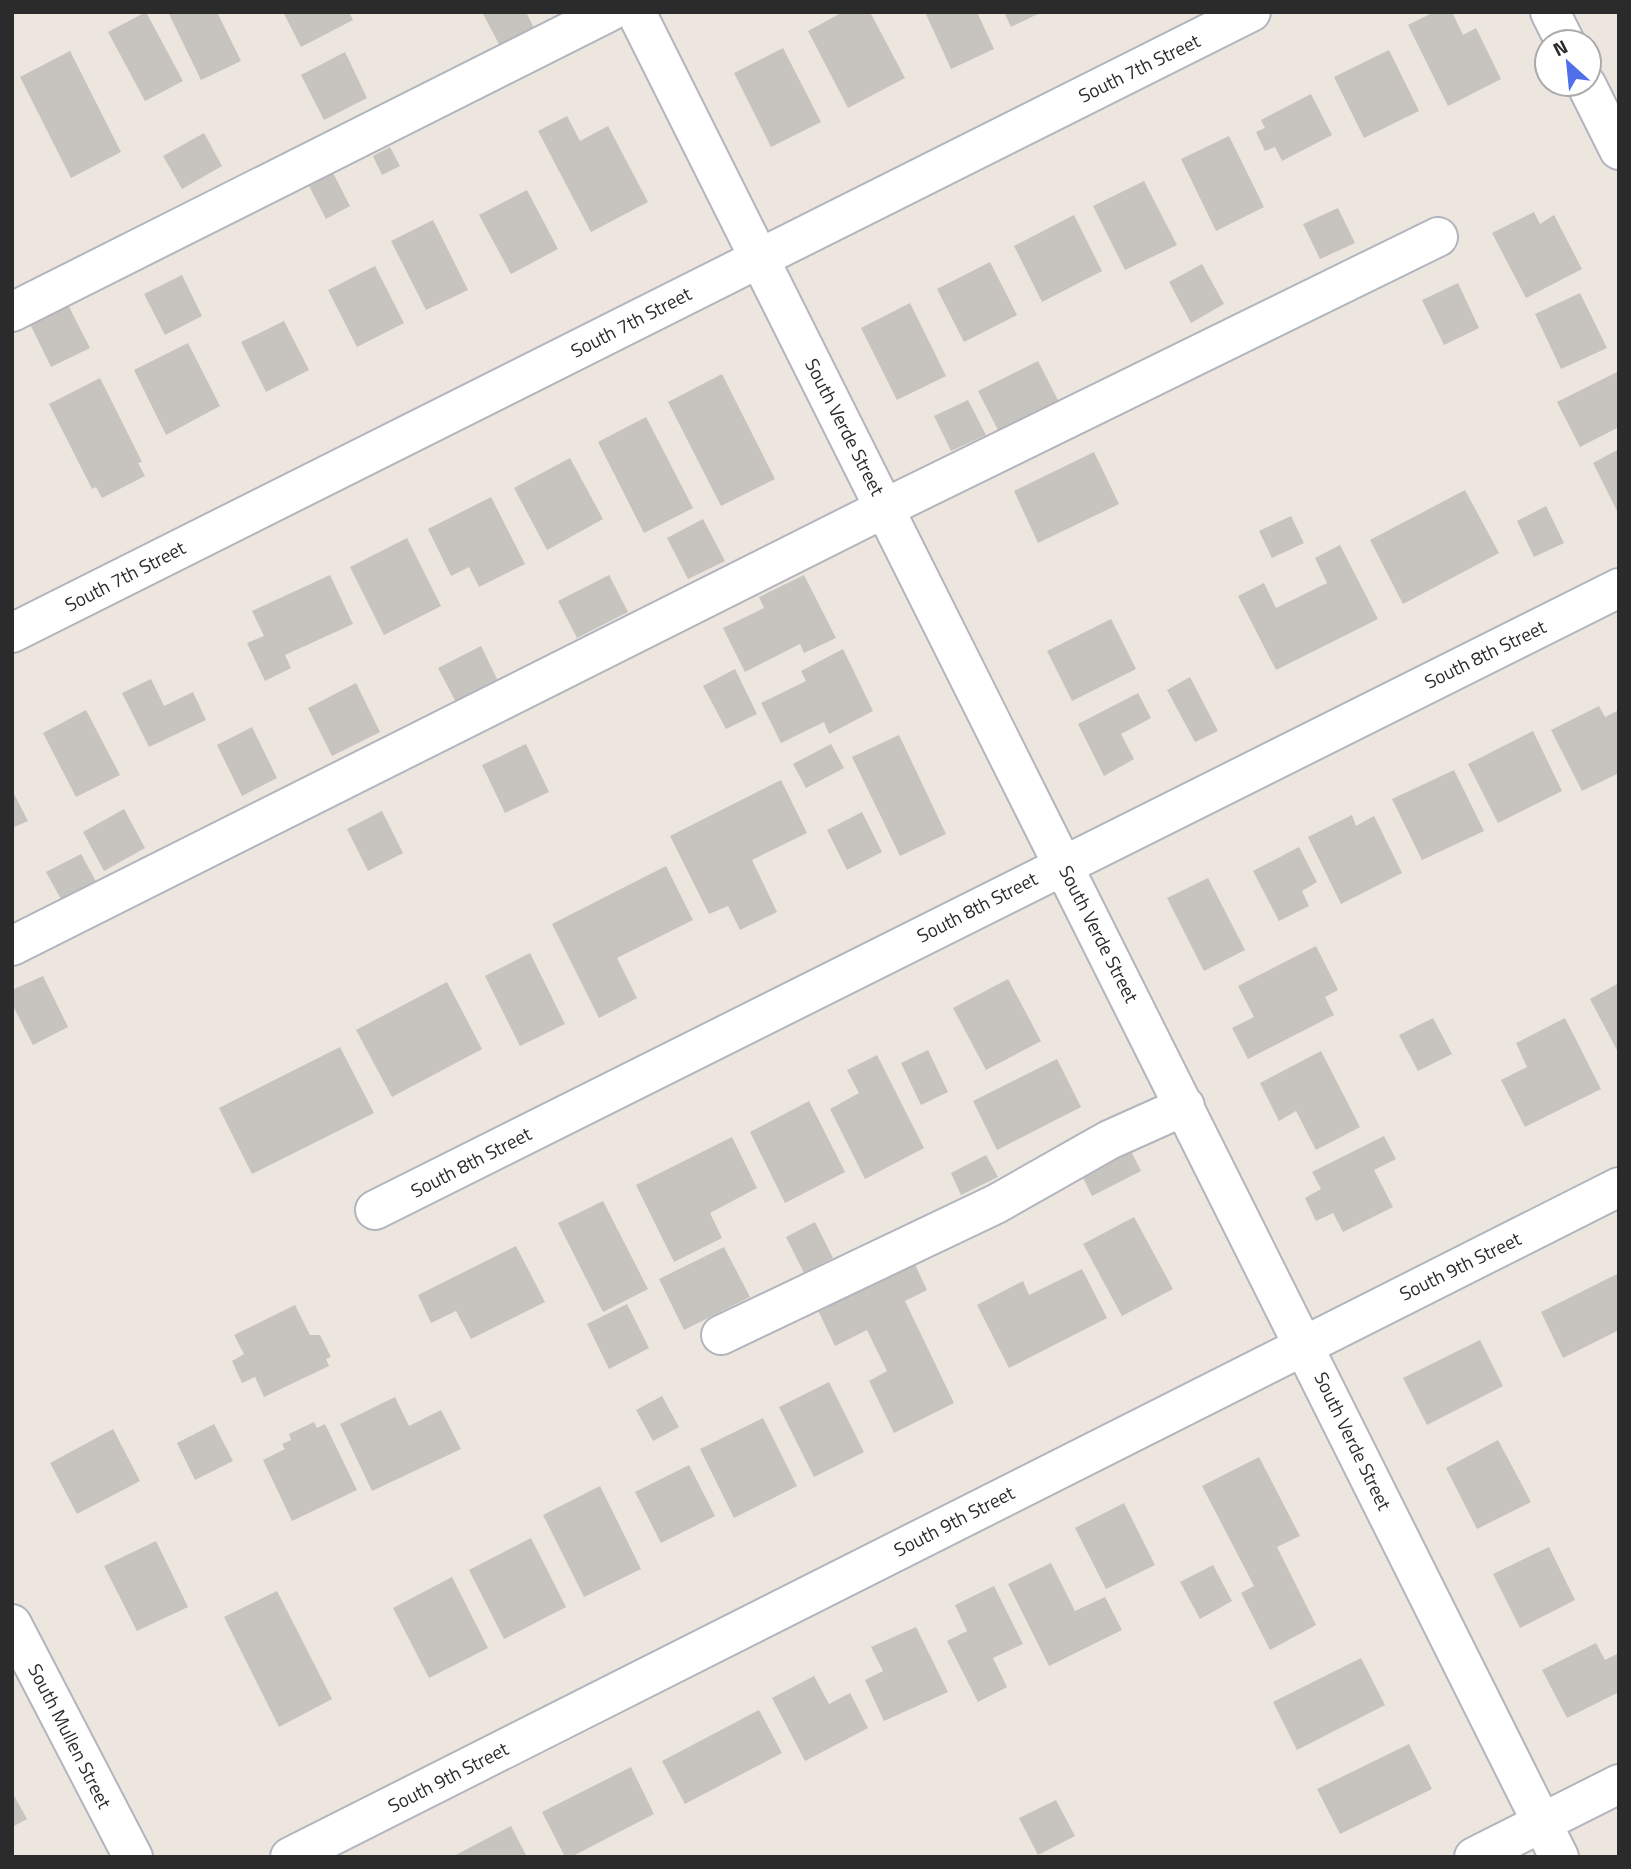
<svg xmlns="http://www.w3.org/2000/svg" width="1631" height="1869" font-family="'Titillium Web',sans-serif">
<rect width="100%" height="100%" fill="#ece6df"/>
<!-- building -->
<path fill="#c7c3be" d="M146,12l37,69 -38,20 -37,-69z
M168,12h49l24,49 -40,19z
M283,12h66l4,8 -52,27z
M482,12h44l9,18 -34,18z
M843,12h27l35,66 -57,30 -40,-77z
M925,12h52l17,37 -43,20z
M1004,12h38l-31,15z
M1434,12h18l11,23 13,-7 25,51 -53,27 -40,-81z
M783,48l38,74 -50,25 -37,-74z
M1389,50l30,61 -55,27 -30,-61z
M70,51l51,101 -50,26 -51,-101z
M345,52l22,46 -43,22 -23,-45z
M1311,94l21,41 -50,26 -7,-14 -10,4 -9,-19 9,-4 -4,-8z
M567,116l13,25 28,-15 40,76 -57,30 -53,-101z
M204,133l18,33 -40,23 -19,-33z
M1229,136l35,71 -48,24 -35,-72z
M390,147l10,19 -18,9 -9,-19z
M333,173l17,33 -24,13 -17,-33z
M1144,181l33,64 -52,25 -32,-64z
M527,190l31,59 -47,25 -32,-59z
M1338,208l17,35 -35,16 -17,-35z
M1534,212l6,12 14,-9 28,54 -56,29 -34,-65z
M1074,215l28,56 -60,31 -28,-56z
M433,220l35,70 -42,20 -35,-69z
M990,262l27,53 -53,27 -27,-53z
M1202,264l22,40 -33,19 -22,-41z
M375,266l29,57 -47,24 -29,-57z
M182,275l20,41 -37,19 -21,-41z
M1458,283l21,45 -35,17 -22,-45z
M1580,293l27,55 -46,21 -26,-55z
M67,303l23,45 -39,19 -22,-45z
M910,303l36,73 -49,24 -36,-72z
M284,321l25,49 -43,22 -25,-50z
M188,343l32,63 -54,29 -32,-65z
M1038,361l22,43 -60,30 -22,-43z
M1619,371v56l-39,20 -23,-45z
M722,374l53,105 -54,27 -53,-104z
M100,378l42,84 -4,1 7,13 -43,22 -6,-11 -4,2 -43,-85z
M968,400l18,35 -35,16 -17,-35z
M646,417l47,91 -49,25 -46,-91z
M1619,449v66l-26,-52z
M1094,452l25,52 -81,39 -24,-52z
M570,458l33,61 -56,31 -33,-62z
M1465,490l34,63 -96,51 -33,-64z
M491,497l34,67 -46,23 -10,-20 -18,9 -23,-47z
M1546,506l18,37 -30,14 -17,-36z
M1291,516l13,27 -32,15 -13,-27z
M703,519l22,42 -37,18 -21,-41z
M407,538l34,68 -57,29 -34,-68z
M1340,545l38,74 -102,51 -38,-74 26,-13 12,25 51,-25 -12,-25z
M330,575l23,49 -68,31 6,13 -26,13 -18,-38 17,-7 -12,-25z
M609,575l19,37 -51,26 -19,-37z
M804,575l32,63 -32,15 -4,-9 -55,28 -22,-44 41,-20 -5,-11z
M1111,619l25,50 -64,32 -25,-50z
M481,646l20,41 -42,21 -21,-40z
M843,649l30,62 -44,23 -5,-12 -43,21 -20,-40 45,-22 -5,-10z
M735,669l22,45 -31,15 -23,-43z
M1190,677l28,54 -23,11 -28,-52z
M151,679l13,27 29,-14 13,28 -57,27 -27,-54z
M356,683l24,49 -48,24 -24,-48z
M1138,693l13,25 -30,16 13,25 -30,17 -26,-52z
M1599,706l6,11 14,-7v63l-37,18 -31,-61z
M86,710l34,65 -44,22 -33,-64z
M252,727l25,51 -35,18 -25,-51z
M1533,731l29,60 -64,32 -30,-59z
M899,735l47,99 -46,22 -48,-99z
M526,744l23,48 -44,21 -23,-48z
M831,744l13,24 -38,20 -13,-24z
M1454,770l30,61 -62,29 -30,-61z
M781,780l26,53 -55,27 25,52 -37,18 -12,-24 -19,8 -39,-78z
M12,790l16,31 -16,7z
M124,809l21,39 -41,23 -21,-39z
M382,811l21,42 -35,18 -21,-42z
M862,812l20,40 -35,18 -20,-40z
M1352,815l4,11 18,-10 28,57 -61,31 -33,-67z
M1299,847l18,35 -15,9 7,15 -30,15 -26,-50z
M81,854l17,31 -35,18 -17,-31z
M666,866l27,54 -76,38 20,40 -38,20 -47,-94z
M1208,878l37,72 -41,21 -37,-73z
M1316,946l22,44 -13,7 9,18 -86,44 -16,-31 22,-11 -16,-31z
M530,953l35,71 -45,22 -35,-70z
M43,976l25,51 -35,18 -21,-41v-14z
M1008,979l33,62 -55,29 -33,-62z
M447,982l35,67 -90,48 -36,-67z
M1619,983v71l-29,-55z
M1433,1018l19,36 -34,17 -19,-36z
M1565,1018l36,71 -76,38 -24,-47 26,-13 -11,-24z
M340,1047l34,66 -122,61 -33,-66z
M928,1050l20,42 -27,13 -20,-42z
M1321,1051l39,76 -44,23 -20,-39 -17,10 -19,-38z
M877,1055l47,93 -59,31 -35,-70 29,-16 -12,-23z
M1057,1059l24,48 -84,43 -24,-49z
M809,1101l36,71 -60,31 -35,-71z
M1384,1136l12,23 -22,11 19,37 -50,25 -10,-19 -17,8 -11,-23 16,-9 -9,-17z
M732,1137l25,51 -47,25 12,25 -48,24 -38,-77z
M1127,1143l14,28 -49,25 -14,-28z
M986,1155l12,22 -37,18 -10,-22z
M603,1201l45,88 -45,23 -45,-89z
M1134,1217l39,72 -51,27 -39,-72z
M815,1222l18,36 -29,15 -18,-36z
M516,1246l29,56 -74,37 -15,-28 -25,12 -13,-28z
M724,1247l26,50 -66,33 -25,-51z
M911,1256l16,34 -22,11 49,102 -60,30 -25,-52 18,-10 -20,-41 -32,16 -20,-42z
M1082,1269l25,49 -98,50 -32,-63 46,-24 6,14z
M1619,1273v57l-56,28 -22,-46z
M627,1304l22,44 -40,21 -22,-45z
M295,1305l15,30h10l11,22 -5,2 3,7 -65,31 -9,-20 -13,6 -10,-22 12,-7 -10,-19z
M1480,1340l23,46 -76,39 -24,-47z
M829,1382l35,70 -50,25 -35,-70z
M662,1396l17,31 -26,14 -17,-31z
M395,1397l14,29 32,-16 20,39 -89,42 -32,-67z
M763,1418l34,68 -63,32 -34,-69z
M314,1422l3,6 8,-4 32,66 -65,31 -29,-61 22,-11 -3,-5 9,-4 -2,-6z
M214,1424l19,37 -38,19 -18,-37z
M113,1429l27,52 -63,33 -27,-51z
M1498,1440l33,62 -54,27 -31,-61z
M1259,1457l41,79 -23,11 39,78 -46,25 -29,-57 13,-7 -52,-100z
M689,1465l26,51 -54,27 -26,-51z
M600,1486l41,83 -57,28 -41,-82z
M1124,1503l31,62 -49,24 -31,-61z
M531,1538l35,69 -62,32 -35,-69z
M156,1541l32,66 -51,24 -33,-65z
M1549,1547l26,53 -55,28 -27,-54z
M1051,1563l24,48 30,-14 17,33 -73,36 -41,-82z
M1213,1565l19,36 -32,18 -20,-37z
M452,1577l36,71 -59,30 -36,-70z
M994,1586l29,58 -30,14 14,29 -29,15 -31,-61 20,-10 -12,-26z
M277,1591l55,108 -53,28 -55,-110z
M916,1627l32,65 -64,29 -19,-41 18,-9 -12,-24z
M1596,1643l9,17 14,-7v39l-52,26 -25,-48z
M1361,1658l24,47 -88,45 -24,-48z
M814,1676l15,28 21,-11 18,35 -63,33 -33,-63z
M759,1710l23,43 -97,51 -23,-43z
M1409,1744l23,45 -92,45 -23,-45z
M631,1767l23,47 -83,43h-6l-23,-45z
M12,1792l15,27 -15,8z
M1056,1800l19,36 -37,19 -19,-37z
M511,1826l16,31h-75z"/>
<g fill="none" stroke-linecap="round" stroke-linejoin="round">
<defs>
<path id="minor" d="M636,12l923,1845
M1550,12l15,30
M1586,84l33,66
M12,312l597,-300
M12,633l1239,-621
M12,946l873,-438 553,-271
M375,1210l1244,-622
M721,1335l275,-131 113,-64 76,-34
M12,1624l121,233
M290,1857l1329,-670
M1474,1857l145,-73"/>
</defs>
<!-- minor casing -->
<use href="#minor" stroke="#b2b5bd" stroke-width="42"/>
<!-- minor -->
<use href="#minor" stroke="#fff" stroke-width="38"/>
</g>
<g text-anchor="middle" stroke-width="5" stroke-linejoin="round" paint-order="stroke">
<!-- street labels -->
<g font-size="19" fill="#2b2b2b" stroke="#fff">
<text transform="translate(1139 68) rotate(-26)" y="7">South 7th Street</text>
<text transform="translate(631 322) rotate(-27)" y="7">South 7th Street</text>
<text transform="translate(845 427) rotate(63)" y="7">South Verde Street</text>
<text transform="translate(125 576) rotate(-27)" y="7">South 7th Street</text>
<text transform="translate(1485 654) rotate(-26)" y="7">South 8th Street</text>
<text transform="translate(977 907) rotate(-27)" y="7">South 8th Street</text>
<text transform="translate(1099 934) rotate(63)" y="7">South Verde Street</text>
<text transform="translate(471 1162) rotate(-27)" y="7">South 8th Street</text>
<text transform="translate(1460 1266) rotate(-26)" y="7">South 9th Street</text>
<text transform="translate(1353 1441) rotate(64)" y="7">South Verde Street</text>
<text transform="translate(954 1521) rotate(-27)" y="7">South 9th Street</text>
<text transform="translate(70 1736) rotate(63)" y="7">South Mullen Street</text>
<text transform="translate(448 1777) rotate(-27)" y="7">South 9th Street</text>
</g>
</g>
<!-- border -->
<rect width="1631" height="1869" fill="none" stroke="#2b2b2b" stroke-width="28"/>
<!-- north arrow -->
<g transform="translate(1568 63) rotate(333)"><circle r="33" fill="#ffffff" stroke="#aaaaaa" stroke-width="2"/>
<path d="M0-5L12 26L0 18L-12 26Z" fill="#4f70e8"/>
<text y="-10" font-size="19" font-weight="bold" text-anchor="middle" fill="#2b2b2b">N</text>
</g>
</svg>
